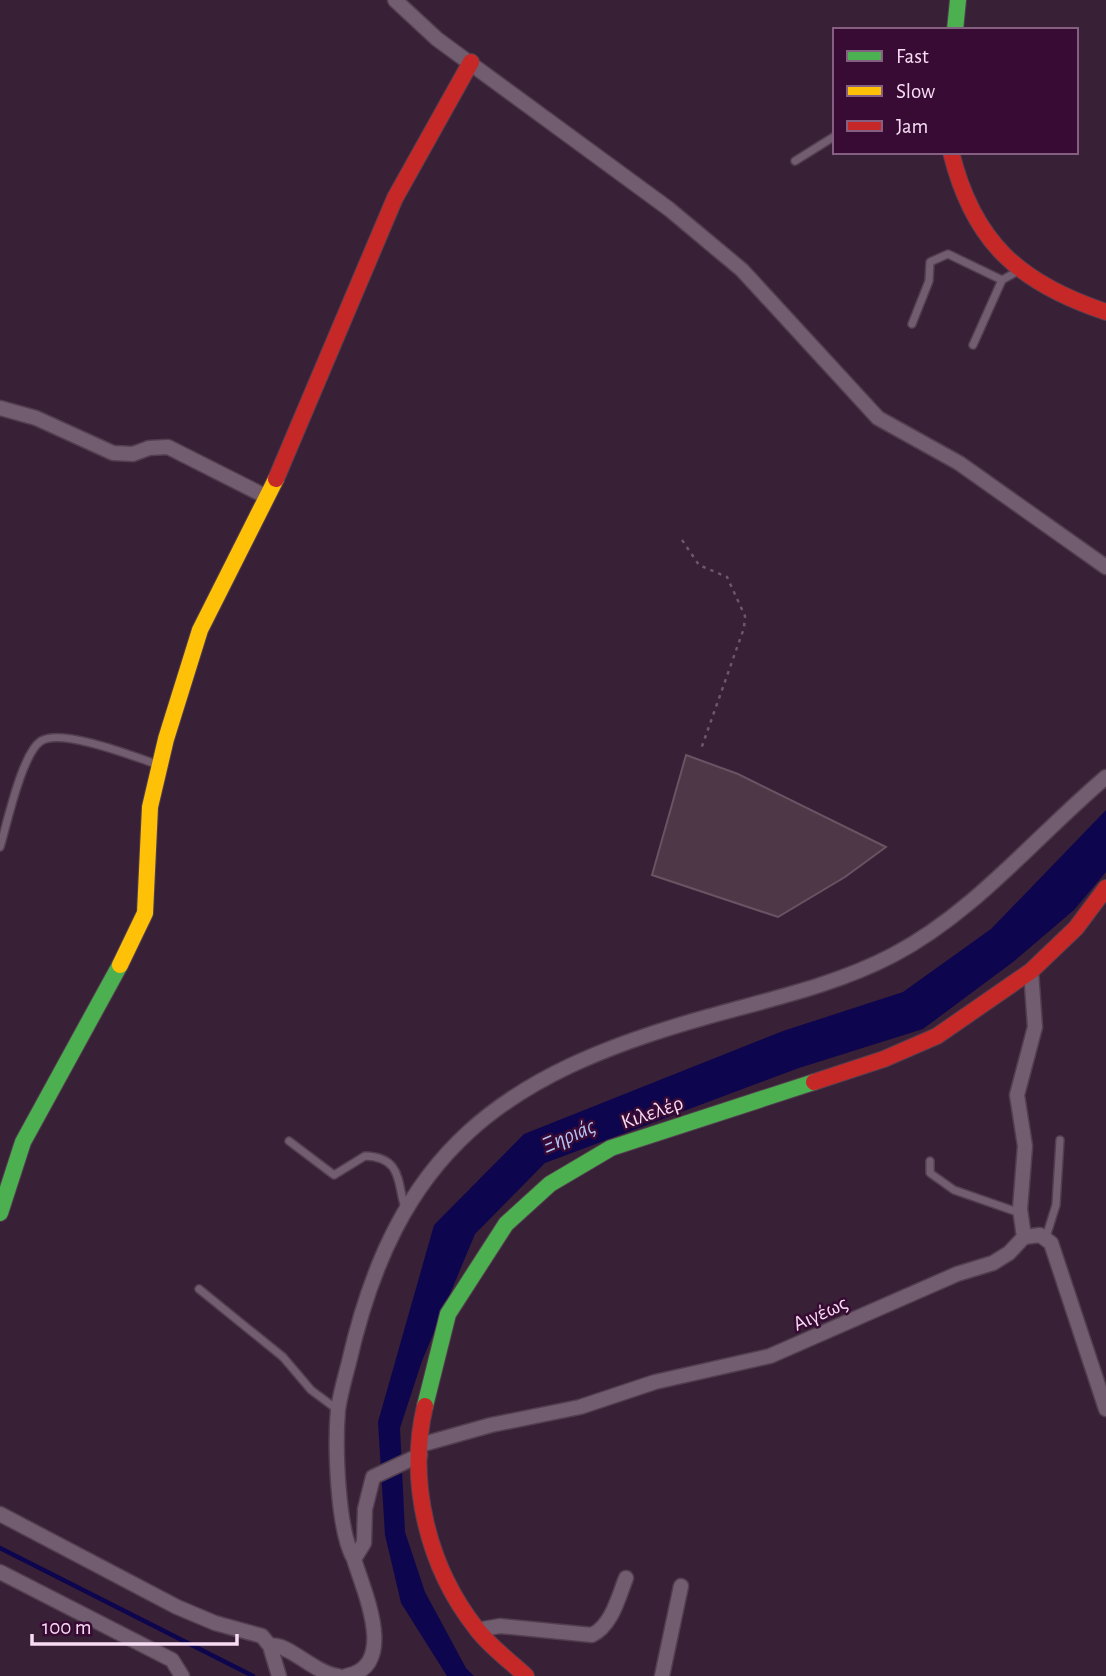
<svg xmlns="http://www.w3.org/2000/svg" width="1106" height="1676" font-family="'Alegreya Sans',sans-serif">
<rect width="100%" height="100%" fill="#382036"/>
<!-- water -->
<path fill="#0d064e" d="M1106,810v62l-32,38 -61,52 -90,67 -124,39 -254,95 -70,71 -53,127 -22,67 5,104 20,60 41,76 8,8h-27l-46,-73 -16,-68 -7,-113 56,-197 90,-91 259,-103 120,-39 88,-63z"/>
<g fill="none" stroke-linecap="round" stroke-linejoin="round">
<!-- stream -->
<path stroke="#0d064e" stroke-width="4.5" d="M0,1548l253,128"/>
</g>
<!-- building -->
<path fill="#4e3847" stroke="#6a5363" stroke-width="2" d="M686,755l52,19 148,73 -41,30 -67,40 -126,-42z"/>
<g fill="none" stroke-linecap="round" stroke-linejoin="round">
<defs>
<path id="lane" d="M795,161l40,-25
M912,324l17,-43 1,-19 18,-8 54,26 16,-9
M973,345l29,-65
M0,847c7,-23 22,-94 41,-106 20,-13 92,15 115,23
M289,1141l45,34 31,-19c38,1 32,28 40,52
M930,1161v12l24,17 66,23
M1046,1237l10,-32 4,-65
M199,1289l84,68 28,33 27,20"/>
<path id="street" d="M395,0l42,39 232,170 73,61 136,148 81,45 147,104
M0,408l36,10 77,35 20,1 16,-6 19,-1 99,50
M1024,1237l-4,-28 5,-63 -8,-51 18,-68 -4,-56
M420,1445l71,-20 89,-18 75,-25 115,-26 187,-82 36,-11 16,-10 15,-16 16,-2 11,8 55,166
M0,1514l177,93 38,16 47,13 8,10 9,30
M354,1559c-17,-29 -19,-115 -16,-149 2,-16 7,-32 11,-48 48,-211 152,-287 354,-344 63,-18 131,-32 190,-63 82,-43 142,-118 213,-178
M0,1572l172,88 10,16
M477,1630l23,-4 92,9c20,-10 26,-37 34,-57
M270,1646c16,-5 45,28 68,30
M346,1676c53,-10 17,-86 8,-117l10,-16 1,-34 8,-32 47,-22
M662,1676l19,-90"/>
<path id="fast" d="M955,30l3,-30
M0,1213l23,-71 97,-177
M425,1406l23,-92 58,-90 44,-40 61,-36 203,-66"/>
<path id="slow" d="M120,965l25,-52 5,-106 16,-68 34,-109 76,-151"/>
<path id="jam" d="M951,152c22,90 68,131 155,160
M276,479l119,-281 76,-136
M814,1082l70,-23 53,-23 94,-65 45,-43 30,-40
M425,1406c-18,76 3,161 51,222 13,18 34,33 50,48"/>
</defs>
<!-- lane casing -->
<use href="#lane" stroke="#523e4f" stroke-width="10"/>
<!-- street casing -->
<use href="#street" stroke="#523e4f" stroke-width="17"/>
<!-- fast casing -->
<use href="#fast" stroke="#523e4f" stroke-width="18"/>
<!-- slow casing -->
<use href="#slow" stroke="#523e4f" stroke-width="18"/>
<!-- jam casing -->
<use href="#jam" stroke="#523e4f" stroke-width="18"/>
<!-- path -->
<path stroke="#6b5869" stroke-width="2.5" stroke-dasharray="3.5 5" stroke-linecap="butt" d="M682,540l17,25 28,12 18,39 -1,12 -43,121"/>
<!-- lane -->
<use href="#lane" stroke="#715d6f" stroke-width="7"/>
<!-- street -->
<use href="#street" stroke="#715d6f" stroke-width="14"/>
<!-- fast -->
<use href="#fast" stroke="#4caf50" stroke-width="16"/>
<!-- slow -->
<use href="#slow" stroke="#ffc107" stroke-width="16"/>
<!-- jam -->
<use href="#jam" stroke="#c62828" stroke-width="16"/>
</g>
<g text-anchor="middle" stroke-width="5" stroke-linejoin="round" paint-order="stroke">
<!-- street labels -->
<g font-size="21" fill="#f8dcf4" stroke="#370b34">
<text transform="translate(652 1112) rotate(-19)" y="7">Κιλελέρ</text>
<text transform="translate(820 1313) rotate(-24)" y="7">Αιγέως</text>
</g>
<!-- water labels -->
<g font-size="23" font-style="italic" fill="#b4c4f8" stroke="#370b34">
<text transform="translate(568 1135) rotate(-23)" y="8">Ξηριάς</text>
</g>
</g>
<!-- legend -->
<rect x="833" y="28" width="245" height="126" fill="#370b34" stroke="#845f81" stroke-width="2"/>
<rect x="847" y="51" width="35" height="10" fill="#4caf50" stroke="#845f81" stroke-width="2"/>
<text x="896" y="63" font-size="21" fill="#f8dcf4">Fast</text>
<rect x="847" y="86" width="35" height="10" fill="#ffc107" stroke="#845f81" stroke-width="2"/>
<text x="896" y="98" font-size="21" fill="#f8dcf4">Slow</text>
<rect x="847" y="121" width="35" height="10" fill="#c62828" stroke="#845f81" stroke-width="2"/>
<text x="896" y="133" font-size="21" fill="#f8dcf4">Jam</text>
<!-- scale -->
<path d="M32 1634v10h205v-10" fill="none" stroke="#f8dcf4" stroke-width="3.5"/>
<text x="42" y="1634" font-size="21" fill="#f8dcf4" stroke="#370b34" stroke-width="5" paint-order="stroke">100 m</text>
</svg>
